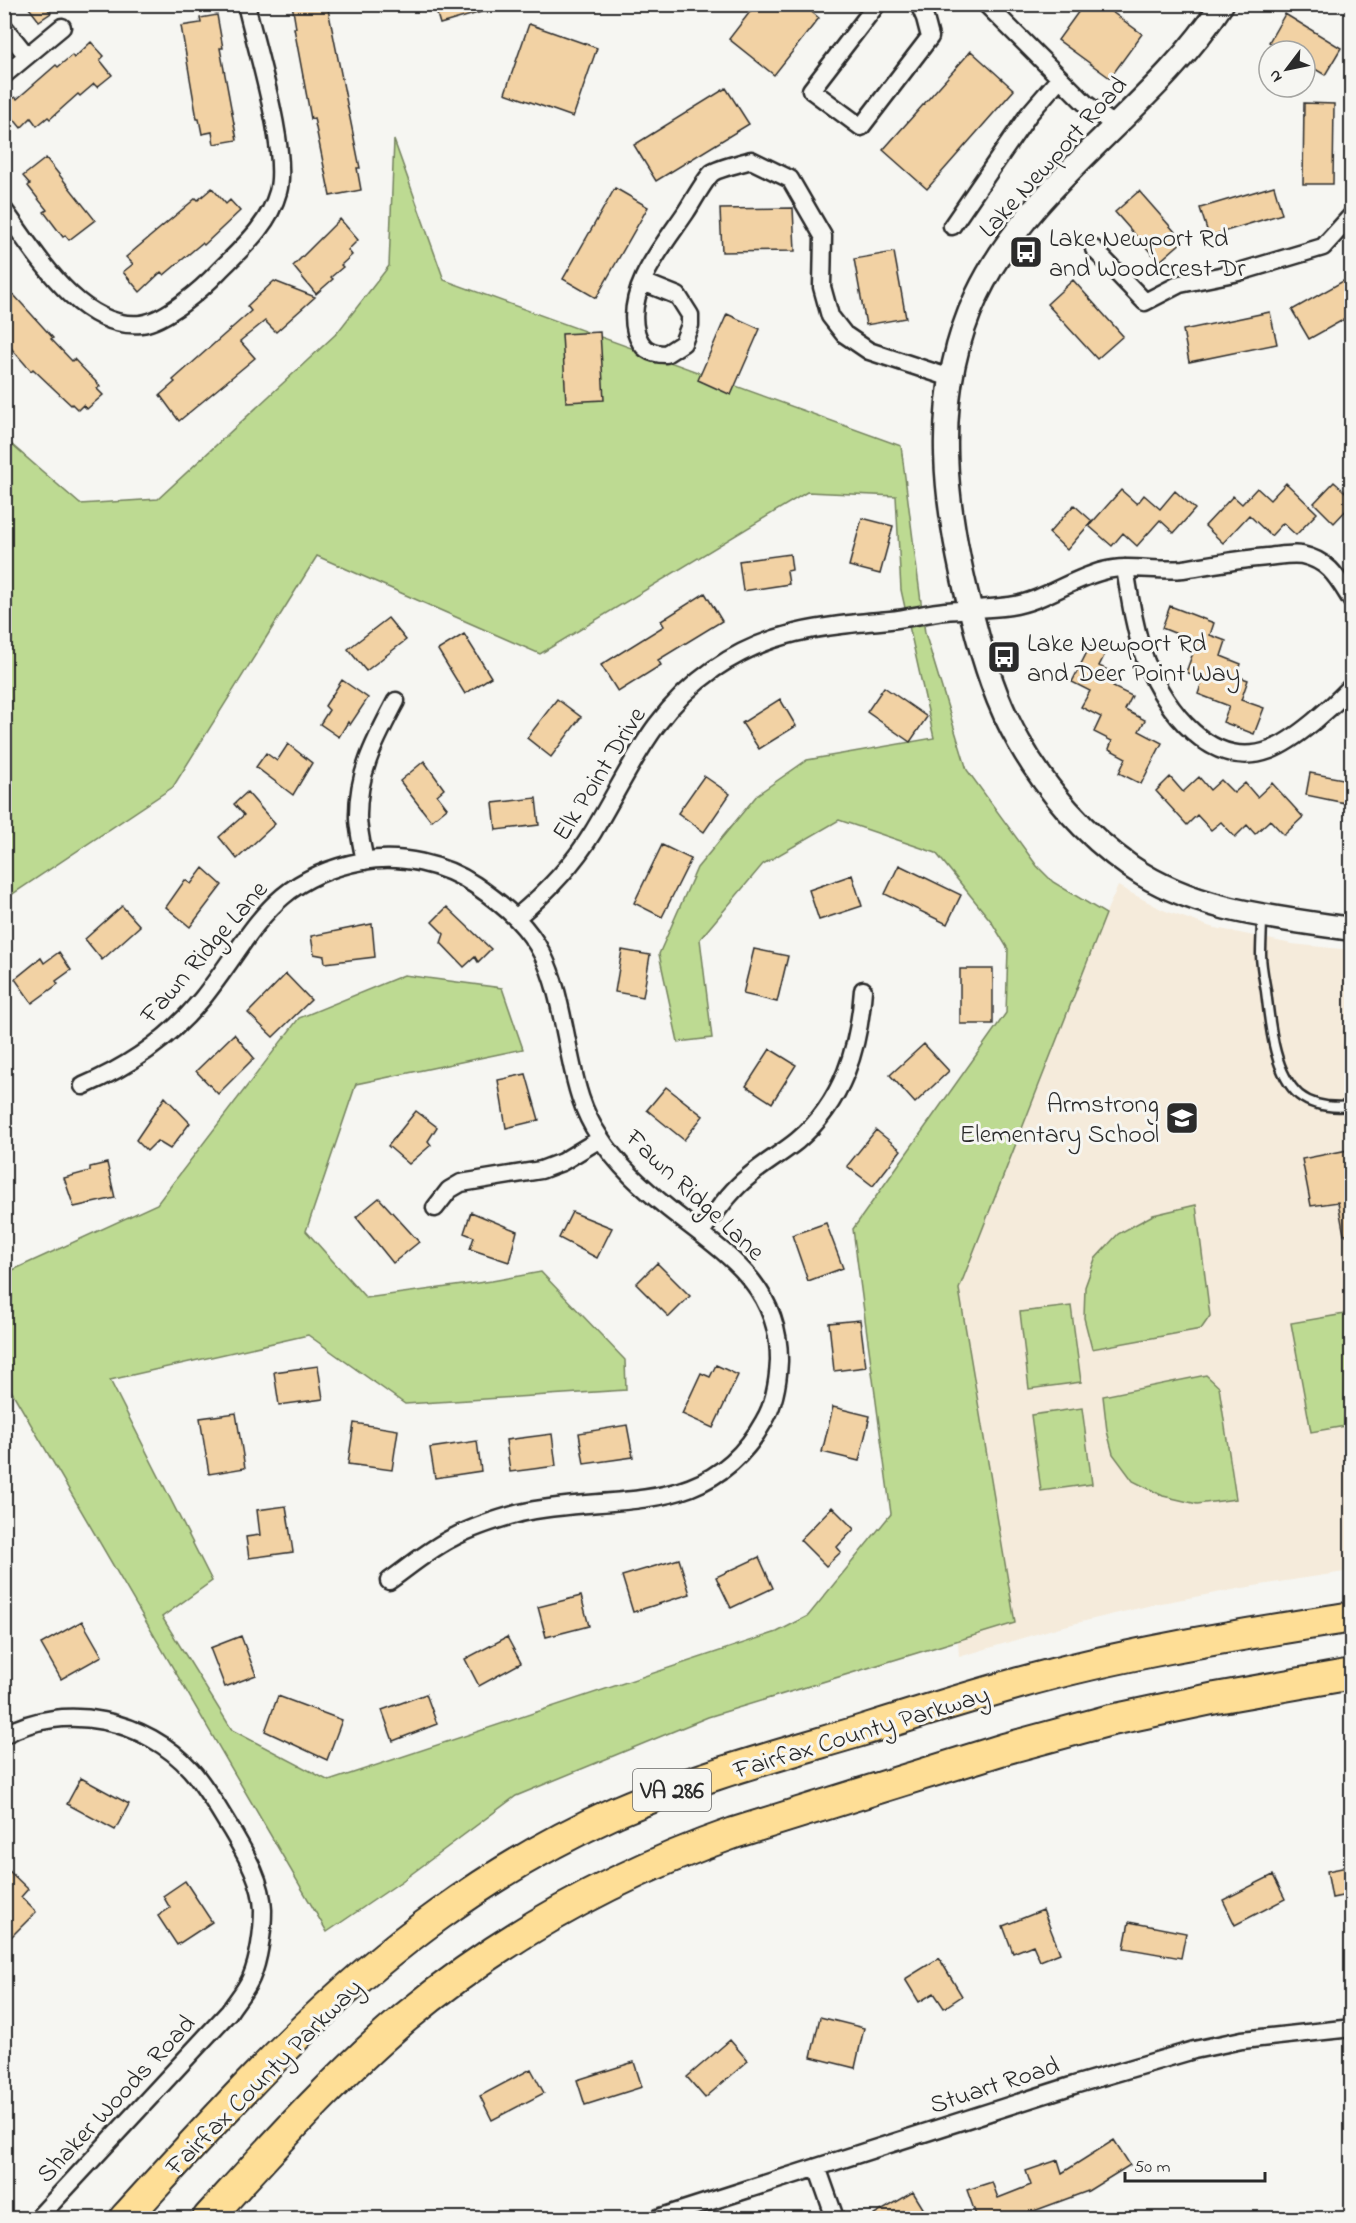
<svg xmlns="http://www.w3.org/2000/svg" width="1356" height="2223" font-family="'Indie Flower',sans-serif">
<rect width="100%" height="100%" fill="#f6f6f2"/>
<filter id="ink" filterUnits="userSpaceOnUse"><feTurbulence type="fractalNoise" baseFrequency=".0167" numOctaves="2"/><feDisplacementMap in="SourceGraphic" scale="12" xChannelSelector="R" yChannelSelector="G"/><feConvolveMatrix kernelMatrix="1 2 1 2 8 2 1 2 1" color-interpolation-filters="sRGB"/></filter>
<g filter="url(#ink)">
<!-- built -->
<path fill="#f5ebdb" d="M1118,886l45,24 48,17 81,17 59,6v621l-97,15 -98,18 -100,24 -97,29 -24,-371z"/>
<!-- green -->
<path fill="#bdda92" stroke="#74825e" stroke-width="1.5" d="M394,140l50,140 457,166 24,187 42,137 70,96 16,16 53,32 -147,375 56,334 -307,94 -192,79 -114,85 -75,51 -322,-552 -1,-106 153,-70 142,-186 105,-43 98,13 21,61 -167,35 -50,147 60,67 126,-17 49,-9 84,88 1,30 -221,14 -97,-69 -198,45 102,201 -50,36 70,113 97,51 448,-149 31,-16 83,-102 -38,-285 153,-216 2,-64 -17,-28 -55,-68 -97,-33 -76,44 -63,75 12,99 -34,4 -19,-88 38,-86 61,-74 49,-34 127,-22 -33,-148 -5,-94 -89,-4 -267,162 -223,-98 -144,231 -168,112v-460l75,65 78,-5 179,-166 52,-67z
M1196,1205l14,111 -9,13 -109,20 -8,-31 1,-31 10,-28 23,-25 35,-19z
M1071,1306l10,76 -52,7 -9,-77z
M1351,1313v112l-40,7 -20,-109z
M1206,1375l13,12 17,112 -39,5 -34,-8 -30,-15 -20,-27 -6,-23 -4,-35z
M1082,1408l10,76 -51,7 -10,-76z"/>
<!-- building -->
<path fill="#f2d2a4" stroke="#2b2b2b" stroke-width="1.5" d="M26,4h18l7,9 -12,8z
M292,4h35l33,164h-3l4,22 -31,6 -16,-78 -3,1 -17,-91h2z
M434,4h58v5l-52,15z
M756,4h46l17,14 -45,57 -45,-36z
M1084,4h17l41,30 -32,44 -52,-38z
M1285,14l56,34 -16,27 -20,-12v-12h-21l-15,-9z
M217,15l6,33h-3l17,92 -23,4 -2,-12 -10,2 -3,-15h-2l-16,-93 20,-3 -1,-5z
M529,24l68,24 -24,69 -68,-24z
M91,42l13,14 -4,4 12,15 -15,12 -3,-3 -14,12 -2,-2 -28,25 -2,-2 -11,9 -6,-8 -10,10 -17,-21 11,-10 2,2 39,-34 2,2 14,-12 2,3z
M971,51l43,39 -87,99 -44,-39z
M726,88l23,36 -93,57 -22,-36z
M1304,103l30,1 -1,80h-30z
M46,158l49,62 -26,20 -4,-5 -2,2 -19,-25 3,-2 -19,-24 2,-2 -7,-8z
M1274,186l8,28 -73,22 -9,-28z
M212,188l14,16 4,-4 10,11 -36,34 -2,-2 -38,32 -3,-3 -21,20 -17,-20 10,-8 -7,-7 70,-59 2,2z
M615,188l33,19 -52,91 -33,-19z
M1139,191l44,50 -24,21 -44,-50z
M793,208l2,43 -73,1 -2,-43z
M340,219l18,21 -10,10 4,5 -11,10 2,2 -12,10 2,2 -17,15 -23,-28z
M894,252l12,66 -40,7 -12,-66z
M1352,276v39l-43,24 -17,-29z
M1073,280l50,56 -26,23 -50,-55z
M274,281l41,16 -39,35 -11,-11 -25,20 15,17 -76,63 -19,-26 15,-13 -2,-2 78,-69 -4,-5z
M13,294l40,44 -2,1 21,22 2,-2 26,27 -3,3 6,6 -16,14 -4,-4 -5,5 -6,-6 -1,1 -38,-36 -2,2 -27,-31v-39z
M1270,312l7,32 -88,18 -6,-32z
M727,314l33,15 -29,66 -33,-15z
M600,332l4,68 -38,2 -4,-68z
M1334,482l18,16v6l-18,19 -20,-20z
M1286,483l31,30 -21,22 -13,-12 -12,13 -22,-21 -26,28 -18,-17 28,-30 9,8 15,-16 13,12z
M1121,490l16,14 7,-9 16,14 15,-18 20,18 -21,24 -14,-13 -23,26 -14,-13 -11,13 -23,-20z
M1074,505l18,16 -25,29 -18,-17z
M862,518l31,8 -13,48 -31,-8z
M790,554l2,16 -5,1 2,13 -46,7 -4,-30z
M705,593l17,28 -64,39 3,5 -43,27 -17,-27 63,-39 -3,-5z
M1170,606l44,17 -4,12 16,6 -5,15 20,8 -4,12 11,4 -7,20 23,8 -10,26 -31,-12 6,-16 -31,-12 5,-15 -17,-7 11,-30 -35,-14z
M388,618l18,22 -40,31 -18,-22z
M464,634l27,43 -26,17 -27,-44z
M1090,646l15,8 -6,12 20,9 -6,12 19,9 -7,14 20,10 -6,11 23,12 -21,41 -22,-11 7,-15 -17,-9 3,-8 -18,-9 7,-15 -20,-10 9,-16 -18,-9z
M342,680l26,18 -18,27 -2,-3 -9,15 -19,-13 9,-14 -4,-4z
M884,687l43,30 -17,25 -43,-30z
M557,699l24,18 -30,40 -24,-19z
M780,699l16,27 -37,23 -17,-26z
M288,744l24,19 -19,32 -37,-28 10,-14 11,8z
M424,761l20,28 -7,6 10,13 -16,13 -31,-40z
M1310,773l39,7 -4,23 -39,-8z
M704,776l26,18 -26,38 -26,-19z
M1170,777l13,15 16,-15 11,13 11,-10 13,13 11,-10 12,14 15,-14 31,34 -19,18 -14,-15 -15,14 -8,-9 -12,12 -14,-15 -10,8 -14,-15 -10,10 -31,-34z
M247,792l28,32 -38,35 -18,-22 25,-22 -10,-11z
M536,798l3,27 -43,5 -3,-27z
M662,845l29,14 -29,58 -28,-14z
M899,865l62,30 -14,29 -62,-30z
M203,868l19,17 -32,42 -24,-20 19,-27 6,4z
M852,875l10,31 -43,14 -10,-30z
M122,906l18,20 -38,34 -17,-21z
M447,907l44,42 -13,13 -3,-5 -11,10 -23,-24 3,-9 -12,-12z
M372,924l3,33 -50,6 -1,-7 -10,-2 -3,-18z
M754,949l34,7 -11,46 -34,-8z
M622,950l28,5 -7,42 -28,-5z
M59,952l12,18 -15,11 2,3 -26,19 -17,-24 26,-21 3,5z
M960,969h33v55h-33z
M286,974l25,26 -38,37 -25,-24z
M234,1034l20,24 -36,36 -22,-23z
M924,1044l25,27 -34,32 -25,-28z
M770,1049l26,16 -24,38 -26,-17z
M526,1074l13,46 -33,8 -8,-48z
M666,1087l37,29 -19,24 -37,-30z
M165,1097l25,26 -20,26 -13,-8 -10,10 -11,-11z
M416,1111l21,16 -9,14 3,4 -22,19 -21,-18z
M876,1130l25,20 -28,36 -26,-20z
M1348,1150l4,22v62l-8,1 -6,-33 -27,4 -9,-47z
M107,1163l8,35 -41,9 -10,-29 26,-7v-4z
M379,1198l40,44 -26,21 -37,-46z
M471,1212l46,19 -8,31 -39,-13 4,-12 -10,-4z
M572,1212l40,16 -15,30 -38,-20z
M826,1223l17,45 -35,13 -16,-46z
M657,1263l33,33 -21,21 -33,-33z
M860,1320l6,47 -32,4 -5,-48z
M716,1365l22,10 -25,53 -31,-14 19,-41 9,4z
M318,1366l5,33 -44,6 -5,-33z
M833,1407l37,9 -11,45 -37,-9z
M236,1413l9,55 -36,6 -9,-56z
M354,1423l44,7 -6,40 -44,-6z
M627,1425l6,32 -49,7 -5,-31z
M552,1434l4,32 -46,6 -4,-32z
M477,1441l4,30 -46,7 -5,-30z
M286,1506l7,46 -44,6 -3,-21 14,-2 -3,-25z
M832,1507l22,22 -17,18 4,5 -15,14 -26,-26z
M759,1557l14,31 -42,20 -15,-31z
M679,1559l11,35 -57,18 -11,-36z
M581,1596l8,30 -43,11 -8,-30z
M82,1621l20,35 -41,23 -20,-35z
M241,1636l15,39 -31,12 -15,-39z
M507,1637l14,26 -42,23 -14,-27z
M426,1694l11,30 -44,17 -11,-31z
M278,1696l64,24 -15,40 -62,-29z
M81,1778l48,26 -14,26 -48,-26z
M4,1866l24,23 -7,8 15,15 -32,32z
M1352,1866v28l-20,4 -5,-27z
M1273,1875l12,24 -50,26 -12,-25z
M185,1881l27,41 -35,23 -19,-29 12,-8 -7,-12z
M1043,1910l17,43 -20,8 -7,-16 -20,8 -10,-27z
M1129,1922l57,11 -5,25 -57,-10z
M939,1958l23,38 -18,12 -10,-15 -15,9 -14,-23z
M820,2017l44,11 -9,40 -44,-11z
M730,2040l18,21 -43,37 -18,-21z
M634,2062l8,25 -57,18 -8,-25z
M531,2069l13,24 -52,27 -12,-24z
M1114,2140l16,25 -42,26 -73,27h-38l-10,-28 25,-8 6,16 33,-13 -5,-14 32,-11 4,13z
M913,2192l16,26h-60z"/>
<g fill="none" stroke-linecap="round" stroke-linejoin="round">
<defs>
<path id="lane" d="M1262,917c0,12 -1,25 -1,37 0,12 3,25 5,37 4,31 7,81 33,104 15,12 34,13 53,11"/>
<path id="street" d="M877,4l-66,86 50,37 69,-90 -5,-19 -6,-14
M986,4l99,99 29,22
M4,27l23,29
M4,75l58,-48
M4,210c31,42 76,120 137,114 25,-3 62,-36 78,-53 24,-24 50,-46 59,-79 11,-40 -22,-144 -32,-188
M952,226l77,-112 31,-36
M1094,249l51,53 35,-18 59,-12 84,-25 29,-32
M643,282l35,14 12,19v10l-7,18 -17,11c-17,0 -25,-6 -30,-22 -11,-43 28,-87 50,-120 6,-9 19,-33 26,-39 7,-5 30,-10 39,-13l39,19 33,57 -1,51 8,29 14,18 25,17 82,27
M1125,568c5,31 10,64 21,94 19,47 65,110 124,88 26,-10 63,-44 82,-64
M365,861c-3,-14 -6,-28 -7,-42 -1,-46 17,-78 38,-118
M517,917c30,-25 56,-52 76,-85 38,-63 58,-119 121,-163 56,-39 111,-43 176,-49 19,-2 37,-7 55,-9 21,-2 43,-2 65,-5 34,-5 61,-27 93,-35 26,-7 54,1 80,-2 29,-4 56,-10 84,-12 11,-1 25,-4 35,-2 28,6 36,24 50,46
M83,1086c47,-20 86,-47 119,-87 53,-66 66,-120 161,-138 37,-7 81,3 112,24 75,51 78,87 95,171 6,29 12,55 29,80 18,29 44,52 70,73 53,42 111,75 110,152 -1,21 -4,42 -15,60 -55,100 -151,71 -244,92 -22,6 -45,13 -66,24 -23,11 -44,29 -65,44
M435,1208l14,-18 12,-7 80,-13 21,-8 38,-23
M700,1233c15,-19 29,-41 48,-56 15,-13 33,-23 49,-36 46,-39 62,-93 66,-151
M4,1735c61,-34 143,-15 187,35 16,18 28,40 41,61 14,24 30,50 31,79 0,20 -4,50 -12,68 -5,12 -15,23 -22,34l-191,206
M817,2167l18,51
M658,2218l416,-133 120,-35 48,-10 110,-12"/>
<path id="secondary" d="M1222,4c-69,107 -190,175 -245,291 -49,103 -32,218 -4,324 11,43 24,85 46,123 27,48 66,93 112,125 64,44 145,51 221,62"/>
<path id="highway" d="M125,2218c98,-107 195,-218 314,-303 55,-40 115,-75 177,-103 78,-34 160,-56 241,-80 54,-17 108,-34 162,-49 109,-31 221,-48 333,-66
M208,2218c63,-69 126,-140 198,-201 98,-81 208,-142 328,-184l270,-84 103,-28 109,-23 136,-24"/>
</defs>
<!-- lane casing -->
<use href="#lane" stroke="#2b2b2b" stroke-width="13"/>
<!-- street casing -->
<use href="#street" stroke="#2b2b2b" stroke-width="21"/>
<!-- secondary casing -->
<use href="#secondary" stroke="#2b2b2b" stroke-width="27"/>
<!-- highway casing -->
<use href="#highway" stroke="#2b2b2b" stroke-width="34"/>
<!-- lane -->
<use href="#lane" stroke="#f6f6f2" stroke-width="8"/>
<!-- street -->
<use href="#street" stroke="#f6f6f2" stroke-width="16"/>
<!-- secondary -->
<use href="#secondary" stroke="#f6f6f2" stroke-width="22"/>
<!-- highway -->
<use href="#highway" stroke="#fede96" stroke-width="30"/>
</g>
</g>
<!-- icons -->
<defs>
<symbol id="bus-square" viewBox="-11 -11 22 22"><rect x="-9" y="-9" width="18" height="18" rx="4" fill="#2b2b2b" stroke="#f6f6f2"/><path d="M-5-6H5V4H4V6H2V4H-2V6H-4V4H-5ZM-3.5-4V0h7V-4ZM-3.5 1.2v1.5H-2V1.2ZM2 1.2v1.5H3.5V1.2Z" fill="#fff"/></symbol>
<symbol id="school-square" viewBox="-11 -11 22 22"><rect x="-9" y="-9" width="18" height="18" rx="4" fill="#2b2b2b" stroke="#f6f6f2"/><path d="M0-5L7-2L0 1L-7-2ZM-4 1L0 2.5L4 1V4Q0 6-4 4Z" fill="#fff"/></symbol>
</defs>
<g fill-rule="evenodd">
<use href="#bus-square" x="1007" y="233" width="38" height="38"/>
<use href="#bus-square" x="985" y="638" width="38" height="38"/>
<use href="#school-square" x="1163" y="1099" width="38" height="38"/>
</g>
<g text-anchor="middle" stroke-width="6" stroke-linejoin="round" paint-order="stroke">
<!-- shield labels -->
<rect fill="#f6f6f2" stroke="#686867" stroke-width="1.5" x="633" y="1769" width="78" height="42" rx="4.5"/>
<g font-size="24" font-weight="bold" fill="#2b2b2b">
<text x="672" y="1798">VA 286</text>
</g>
<!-- street labels -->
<g font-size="26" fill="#2b2b2b" stroke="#f6f6f2">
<text transform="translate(1052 156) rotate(-48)" y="9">Lake Newport Road</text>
<text transform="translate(598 773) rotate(-58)" y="9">Elk Point Drive</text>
<text transform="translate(203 951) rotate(-49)" y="9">Fawn Ridge Lane</text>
<text transform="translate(696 1194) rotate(43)" y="9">Fawn Ridge Lane</text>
<text transform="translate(861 1731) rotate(-17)" y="9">Fairfax County Parkway</text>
<text transform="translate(263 2076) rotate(-45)" y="9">Fairfax County Parkway</text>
<text transform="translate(994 2084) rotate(-18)" y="9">Stuart Road</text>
<text transform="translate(115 2098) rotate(-47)" y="9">Shaker Woods Road</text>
</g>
<!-- poi labels -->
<g font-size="26" fill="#2b2b2b" stroke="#f6f6f2" text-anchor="start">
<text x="1049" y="246">Lake Newport Rd<tspan x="1049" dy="30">and Woodcrest Dr</tspan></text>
<text x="1027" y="651">Lake Newport Rd<tspan x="1027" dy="30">and Deer Point Way</tspan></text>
<text x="1159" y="1112" text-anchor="end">Armstrong<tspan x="1159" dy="30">Elementary School</tspan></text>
</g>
</g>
<!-- margin -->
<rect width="1356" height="2223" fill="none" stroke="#f6f6f2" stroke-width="24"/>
<rect x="12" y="12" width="1332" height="2199" fill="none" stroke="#2b2b2b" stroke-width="2" filter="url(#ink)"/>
<!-- north arrow -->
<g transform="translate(1287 69) rotate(238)"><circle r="28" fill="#f6f6f2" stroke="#a5a5a2" stroke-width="1.5"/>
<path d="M0-4.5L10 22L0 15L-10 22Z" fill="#2b2b2b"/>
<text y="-9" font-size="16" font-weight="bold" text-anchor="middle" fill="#2b2b2b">N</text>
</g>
<!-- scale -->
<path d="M1125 2172v9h140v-9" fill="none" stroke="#2b2b2b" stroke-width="3"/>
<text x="1134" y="2172" font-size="18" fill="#2b2b2b" stroke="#f6f6f2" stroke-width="4.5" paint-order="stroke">50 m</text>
</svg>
